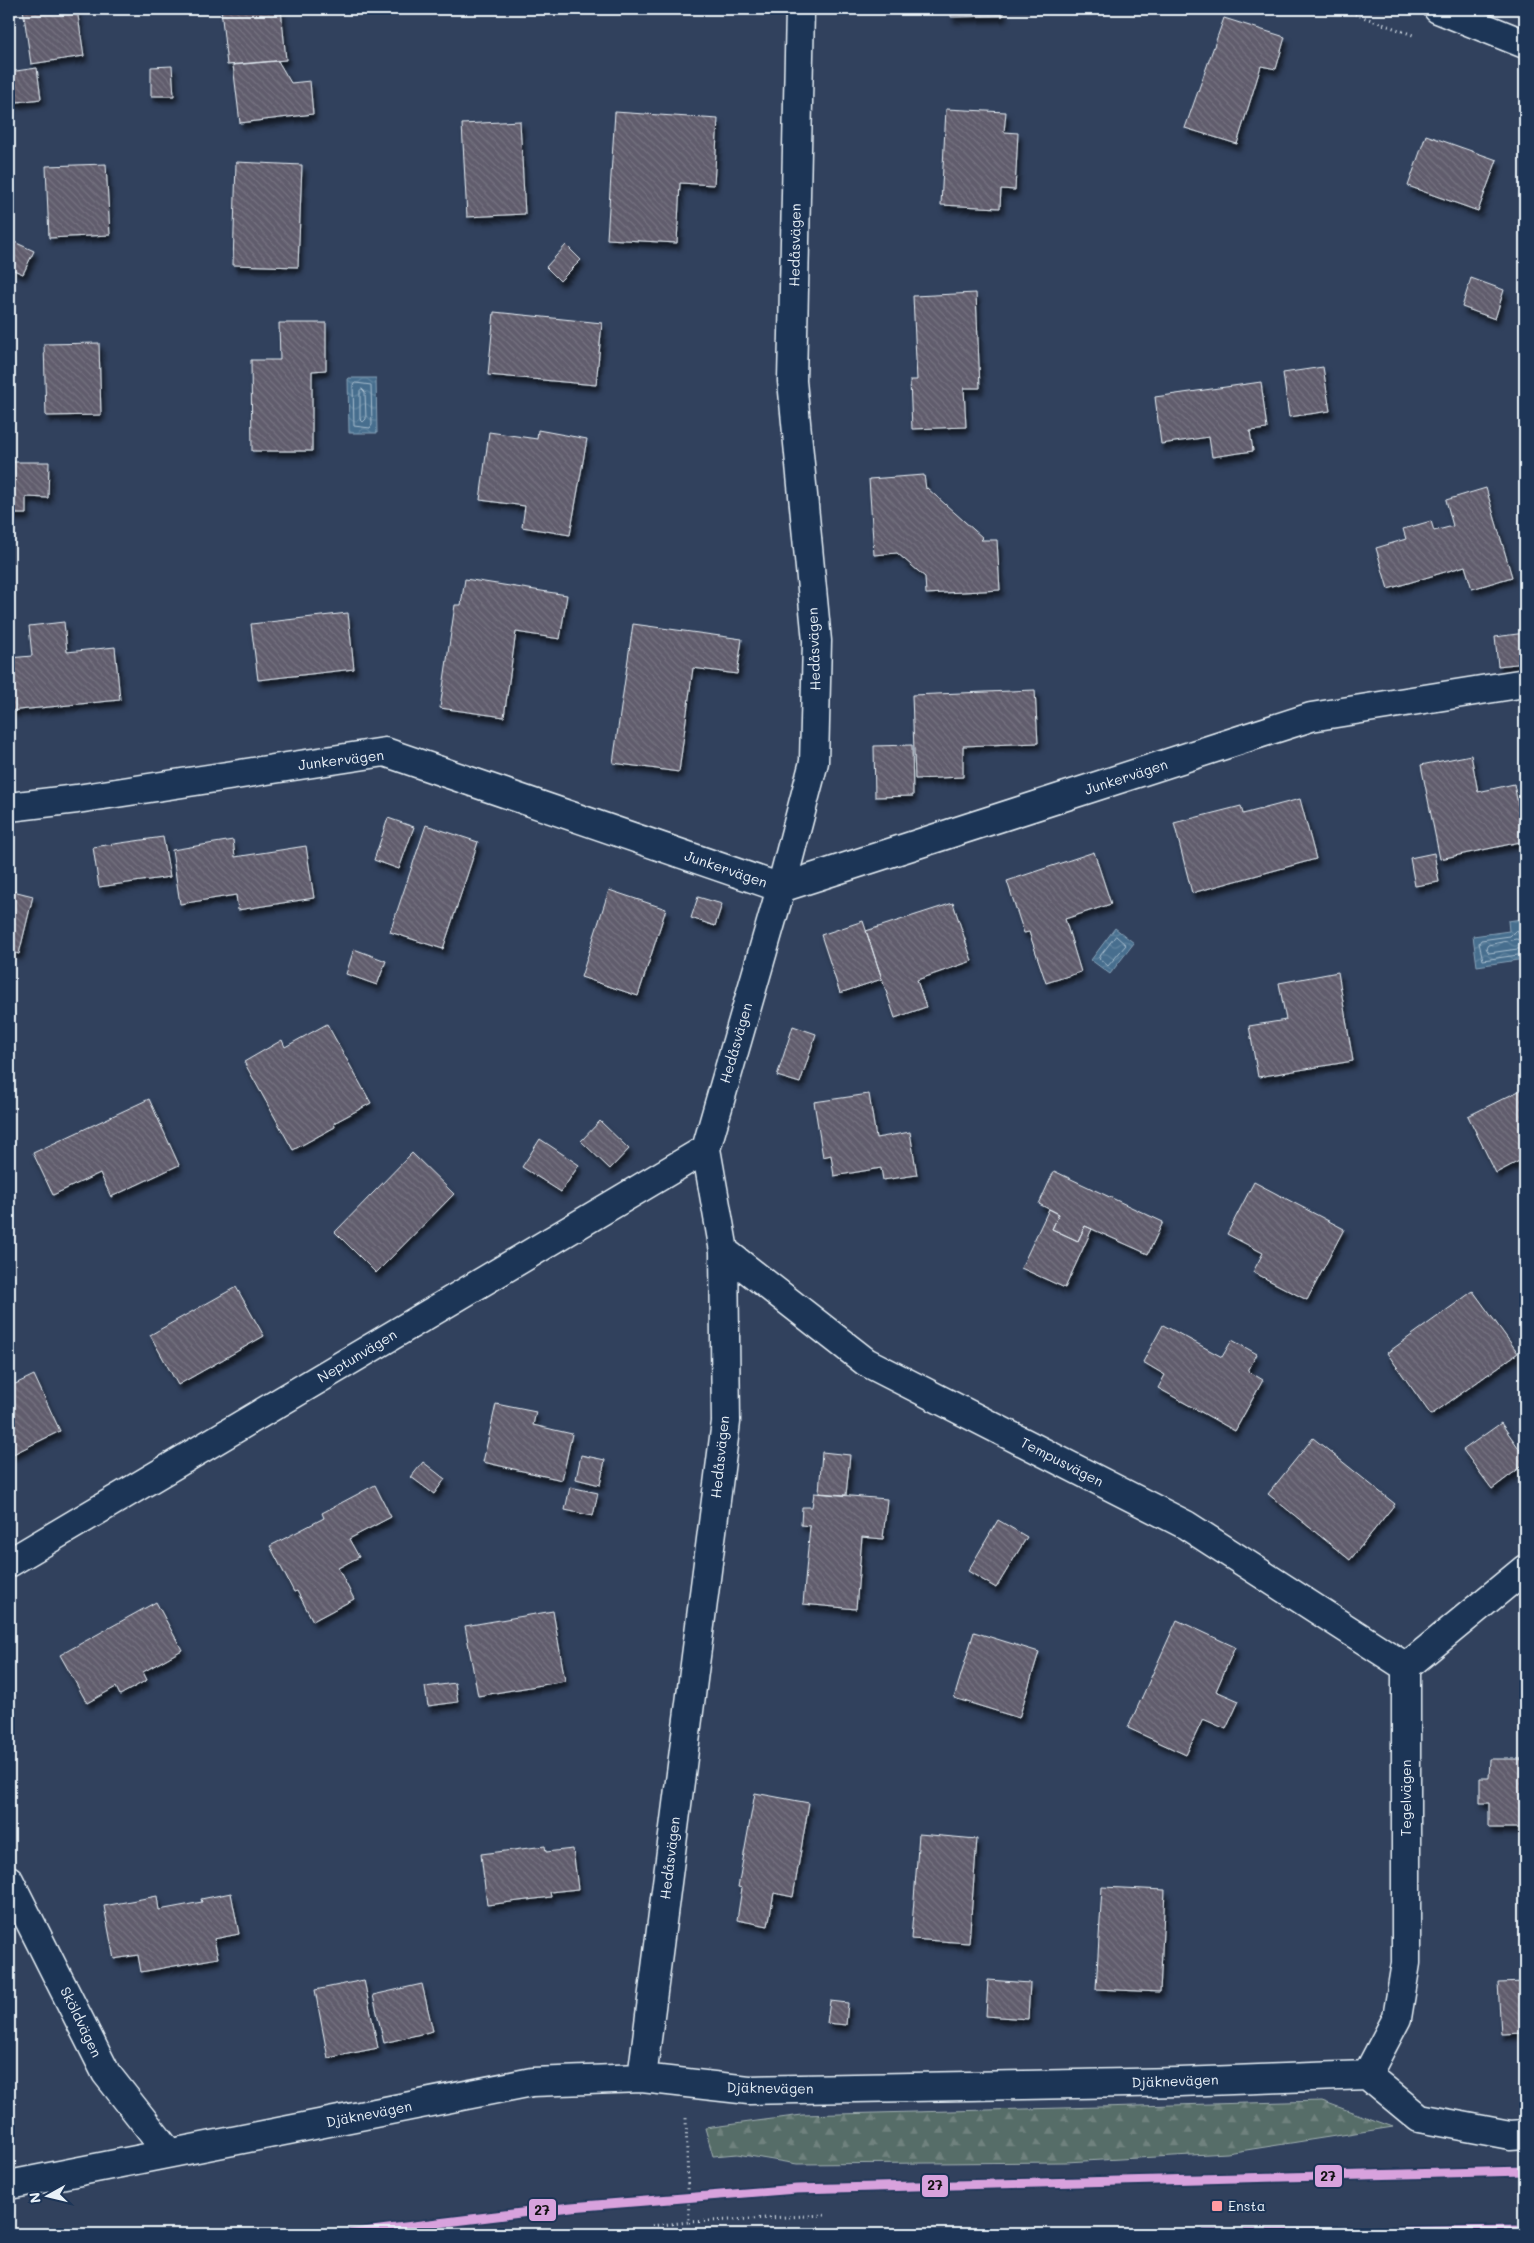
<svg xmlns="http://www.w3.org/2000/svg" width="1534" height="2243" font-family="Mali,sans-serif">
<defs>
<pattern id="forest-firs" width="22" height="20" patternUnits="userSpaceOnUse" patternTransform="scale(1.25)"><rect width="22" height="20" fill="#576d68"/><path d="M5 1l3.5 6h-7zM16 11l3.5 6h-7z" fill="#6f827e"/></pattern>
<pattern id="water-waves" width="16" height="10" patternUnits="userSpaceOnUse" patternTransform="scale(1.25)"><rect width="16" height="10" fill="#466e8e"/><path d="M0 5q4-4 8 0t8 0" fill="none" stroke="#61839f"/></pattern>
<pattern id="building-back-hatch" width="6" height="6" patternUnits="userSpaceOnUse" patternTransform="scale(1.25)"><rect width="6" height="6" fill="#605c6c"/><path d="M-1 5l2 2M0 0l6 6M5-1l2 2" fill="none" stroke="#777482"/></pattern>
<filter id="shadow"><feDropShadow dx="3" dy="5.5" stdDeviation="2.5" flood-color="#0009"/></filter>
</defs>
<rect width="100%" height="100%" fill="#31415d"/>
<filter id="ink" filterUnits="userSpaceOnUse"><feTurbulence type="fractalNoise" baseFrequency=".02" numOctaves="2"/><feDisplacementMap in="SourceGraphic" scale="10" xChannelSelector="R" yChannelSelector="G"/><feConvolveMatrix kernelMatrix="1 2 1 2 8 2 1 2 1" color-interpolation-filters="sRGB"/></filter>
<g filter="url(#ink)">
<!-- forest -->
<path fill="url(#forest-firs)" stroke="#a0afb0" d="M1322,2101l71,26 -166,26 -161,9 -269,2 -60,-10 -24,2 -8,-28 97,-13z"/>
<!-- water -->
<path fill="url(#water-waves)" stroke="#87a2b8" d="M348,378h28l1,55h-28z
M1521,919l4,40 -48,7 -4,-30 36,-5 -1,-10z
M1115,928l19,15 -24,31 -19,-14z"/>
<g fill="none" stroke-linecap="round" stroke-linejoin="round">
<!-- shore -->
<path stroke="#a7bdce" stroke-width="1" d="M356,383l15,2 1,40 -2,3 -16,-2 -1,-41z
M362,389l3,3 1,27 -3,3 -3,-3v-28z
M1525,935l-9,-5 -6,6 -29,4 -2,3 4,17 42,-6
M1116,936l10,9 -18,21 -9,-8z
M1525,941l-9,-2 -28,6 -2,3 3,5 36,-5"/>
</g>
<!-- building -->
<path fill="url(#building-back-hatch)" stroke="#e8f1f8" filter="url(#shadow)" d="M23,9h54l7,47 -53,8z
M221,9h60l5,51 -59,5z
M951,9h52v7l-52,1z
M1224,18l61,19 -9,32 -15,-3 -24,78 -52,-16z
M278,61l13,22 19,-2 3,33 -73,9 -7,-58z
M172,66l2,30h-23v-29z
M37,68l4,31 -32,4v-31z
M946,109l60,3 -2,20 14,1 -3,57 -14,-1 -1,19 -59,-3z
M615,112l103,7 -4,66 -34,-2 -3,60 -70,-4z
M520,121l5,93 -58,3 -5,-93z
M1426,135l71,25 -19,51 -70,-25z
M236,162l66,3 -4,102 -65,-2z
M106,164l4,71 -61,3 -3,-72z
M10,240l24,11 -11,23 -14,-6z
M566,245l15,15 -21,21 -14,-14z
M1471,278l33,12 -9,29 -33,-12z
M976,293l4,95h-16l2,39 -54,2 -2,-49h7l-4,-84z
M494,312l108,11 -6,62 -108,-10z
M279,323h47v47l-14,1v80h-60l-1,-91h29z
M99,343l2,72 -55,1 -2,-72z
M1323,367l7,44 -41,6 -6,-44z
M1261,382l6,47 -17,2 3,20 -41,6 -3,-20 -48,7 -6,-47z
M538,430l49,9 -17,96 -48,-8 3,-21 -45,-6 9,-68 48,7z
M9,462h40l-1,36 -22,-1v17h-17z
M924,475l2,14 1,-1 56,50 -2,2h16l3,50 -74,4 -1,-17 -28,-24 -23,2 -5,-76z
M1486,488l26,89 -40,12 -7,-23 -77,23 -12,-41 30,-9 -3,-10 28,-8 3,10 19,-5 -7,-26z
M465,579l102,16 -7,44 -44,-7 -12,85 -64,-9 15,-103h6z
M348,613l6,56 -96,11 -7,-56z
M64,622l3,30 48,-5 5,53 -111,11v-53l23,-2 -3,-30z
M633,624l109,15 -5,35 -44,-6 -14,104 -66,-9z
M1525,633v30l-27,3 -3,-29z
M1035,690l3,53 -75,3v31l-48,2 -3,-84z
M912,745l1,51 -38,1 -1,-51z
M1471,755l7,37 36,-8 11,57 -85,18 -19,-94z
M1300,799l16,60 -124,34 -18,-70 67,-17 2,8z
M388,818l26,9 -15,42 -25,-9z
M426,825l52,17 -35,107 -53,-17z
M163,837l7,40 -71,10 -6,-40z
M233,840l2,17 71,-11 8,52 -76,12 -2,-15 -56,9 -8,-54z
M1094,852l17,52 -46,15 16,53 -35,11 -17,-51 -5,1 -17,-52z
M1434,853l5,29 -24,4 -5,-28z
M9,890l24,6 -14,58 -10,-3z
M609,890l57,19 -28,87 -57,-19z
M698,897l24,7 -7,22 -24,-8z
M953,903l19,58 -55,19 9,27 -31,11 -29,-87z
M863,921l19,58 -42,14 -19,-58z
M354,949l32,12 -9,24 -31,-11z
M1338,972l15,89 -95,16 -9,-51 37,-6 -7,-37z
M327,1024l44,79 -37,20 1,4 -42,23 -49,-88 38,-22 3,7z
M793,1026l23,8 -16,49 -23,-7z
M1525,1088v70l-29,15 -28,-57z
M869,1094l7,44 34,-6 7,43 -34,5 -2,-12 -47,8 -3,-21 -8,2 -9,-55z
M149,1099l30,66 -68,32 -11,-24 -47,22 -20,-42z
M600,1121l29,28 -19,20 -29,-28z
M540,1139l39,26 -18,27 -39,-25z
M412,1153l42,41 -78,79 -41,-41z
M1054,1171l109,51 -15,32 -63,-28 -7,15 -26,-12 7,-15 -20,-10z
M1254,1182l90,47 -37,71 -54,-28 10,-19 -36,-19z
M1049,1209l10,5 -7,15 26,12 7,-15 7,3 -27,59 -44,-20z
M236,1287l28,49 -86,49 -28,-50z
M1473,1291l45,62 -87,62 -44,-62z
M1163,1325l59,32 10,-17 25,14 -9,17 15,9 -28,51 -77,-43 7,-13 -22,-13z
M34,1375l26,56 -51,25v-69z
M496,1404l40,8 -3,13 39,9 -10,46 -79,-18z
M1501,1423l24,34v7l-33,25 -29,-39z
M1313,1438l82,66 -45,56 -82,-66z
M822,1452l28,3 -4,40 -27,-2z
M581,1455l24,5 -5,25 -24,-6z
M423,1462l22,17 -11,15 -23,-17z
M375,1485l16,32 -42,22 10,18 -21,11 16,31 -41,22 -16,-30 -3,1 -24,-46 54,-28 -2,-5z
M570,1487l28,6 -5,23 -28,-6z
M814,1493l73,6 -4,40 -21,-2 -6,72 -53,-5 7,-78 -9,-1 1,-18h10z
M998,1520l29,17 -31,51 -28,-17z
M156,1602l26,48 -39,22 4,8 -27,15 -4,-8 -29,16 -27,-48z
M553,1611l12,70 -87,15 -13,-70z
M1177,1620l58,27 -19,44 23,10 -13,28 -23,-10 -17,36 -58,-27z
M974,1632l65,20 -20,66 -65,-20z
M455,1683l3,19 -30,4 -3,-19z
M1490,1759h35v69h-36v-25h-9v-25h9z
M755,1793l54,10 -16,94 -19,-4 -6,33 -31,-6 5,-32 -4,-1z
M919,1834l58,5 -8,104 -58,-4z
M545,1846l1,6 27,-3 5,40 -28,3 1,5 -64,8 -6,-51z
M1102,1887l63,3 -5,102 -64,-3z
M231,1893l8,41 -25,5 4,19 -77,14 -3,-17 -24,4 -10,-53 53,-10 2,14 43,-8 -1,-3z
M364,1980l14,68 -50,10 -13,-68z
M988,1980l42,3 -2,36 -42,-3z
M1525,1982v51l-24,1 -3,-51z
M422,1984l11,47 -49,12 -11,-48z
M830,2001l18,2 -2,22 -19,-2z"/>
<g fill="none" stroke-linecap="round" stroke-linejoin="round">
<defs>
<path id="street" d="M9,807l68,-8 308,-47 396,136 530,-171 214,-34
M724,1251l142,111 320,163 220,142
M9,1563l697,-414
M1406,1667l119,-98
M9,1880l97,193 63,80
M1367,2075l30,-57 9,-55v-296
M642,2078l84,-656 -2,-171 -18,-102 75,-261 33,-126 3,-121 -25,-260 8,-372
M9,2185l523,-103 110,-4 107,12 431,-8 187,-7 52,43 91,17 15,-1"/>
<path id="secondary" d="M1438,9l87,35"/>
</defs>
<!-- street casing -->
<use href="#street" stroke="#e8f1f8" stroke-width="31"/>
<!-- secondary casing -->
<use href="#secondary" stroke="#e8f1f8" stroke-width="31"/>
<!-- path -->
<path stroke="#e8f1f8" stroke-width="3" stroke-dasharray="1 4" stroke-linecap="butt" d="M1341,9l72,26
M689,2222l137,-7
M651,2234l-1,-8 39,-4 -3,-104"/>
<!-- street -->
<use href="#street" stroke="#1d3557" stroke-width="28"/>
<!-- secondary -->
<use href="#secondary" stroke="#1d3557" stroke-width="28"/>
<defs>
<path id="rail-1" d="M347,2234l224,-27 225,-18 729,-18
M1204,2234l321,-4"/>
</defs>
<!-- rail-1 casing -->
<use href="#rail-1" stroke="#1d3557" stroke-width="12"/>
<!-- rail-1 -->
<use href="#rail-1" stroke="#d8a2dd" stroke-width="9"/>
</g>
</g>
<!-- markers -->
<rect fill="#ff9aa2" stroke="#1d3557" stroke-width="2" x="1211" y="2200" width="12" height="12" rx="2.5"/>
<g text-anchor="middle" stroke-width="4" stroke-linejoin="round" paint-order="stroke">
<!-- street labels -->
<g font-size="14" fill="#e8f1f8" stroke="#1d3557">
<text transform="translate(795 245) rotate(-89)" y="5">Hedåsvägen</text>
<text transform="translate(814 649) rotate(-92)" y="5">Hedåsvägen</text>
<text transform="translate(341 760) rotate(-7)" y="5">Junkervägen</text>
<text transform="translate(1126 777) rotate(-18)" y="5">Junkervägen</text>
<text transform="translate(726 869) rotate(19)" y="5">Junkervägen</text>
<text transform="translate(736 1043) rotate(-74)" y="5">Hedåsvägen</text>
<text transform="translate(357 1356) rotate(-31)" y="5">Neptunvägen</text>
<text transform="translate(720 1457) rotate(-84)" y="5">Hedåsvägen</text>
<text transform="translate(1062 1462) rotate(27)" y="5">Tempusvägen</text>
<text transform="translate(1406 1798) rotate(-90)" y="5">Tegelvägen</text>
<text transform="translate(670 1858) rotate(-83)" y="5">Hedåsvägen</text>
<text transform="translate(81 2022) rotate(64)" y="5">Sköldvägen</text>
<text transform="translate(1175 2081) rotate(-2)" y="5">Djäknevägen</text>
<text transform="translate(770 2088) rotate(1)" y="5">Djäknevägen</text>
<text transform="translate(369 2114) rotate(-11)" y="5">Djäknevägen</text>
</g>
<!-- poi labels -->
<g font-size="14" fill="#e8f1f8" stroke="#1d3557" text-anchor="start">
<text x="1228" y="2211">Ensta</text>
</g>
</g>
<g stroke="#1d3557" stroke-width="2">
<rect x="1314" y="2164" width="29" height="24" rx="5" fill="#d8a2dd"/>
<rect x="921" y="2174" width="28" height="24" rx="5" fill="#d8a2dd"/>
<rect x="528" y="2198" width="29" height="24" rx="5" fill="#d8a2dd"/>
</g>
<g font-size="14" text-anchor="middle" font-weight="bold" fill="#111">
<text x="1328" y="2181">27</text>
<text x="935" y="2190">27</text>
<text x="542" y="2215">27</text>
</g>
<!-- margin -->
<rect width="1534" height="2243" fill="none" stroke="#1d3557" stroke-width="30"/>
<rect x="15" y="15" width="1504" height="2213" fill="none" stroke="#e8f1f8" stroke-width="2" filter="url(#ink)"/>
<!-- north arrow -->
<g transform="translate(48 2196) rotate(262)" stroke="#1d3557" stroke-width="4" paint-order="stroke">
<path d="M0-4L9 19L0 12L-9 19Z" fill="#e8f1f8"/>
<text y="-8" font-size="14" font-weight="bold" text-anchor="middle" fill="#e8f1f8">N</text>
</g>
</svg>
